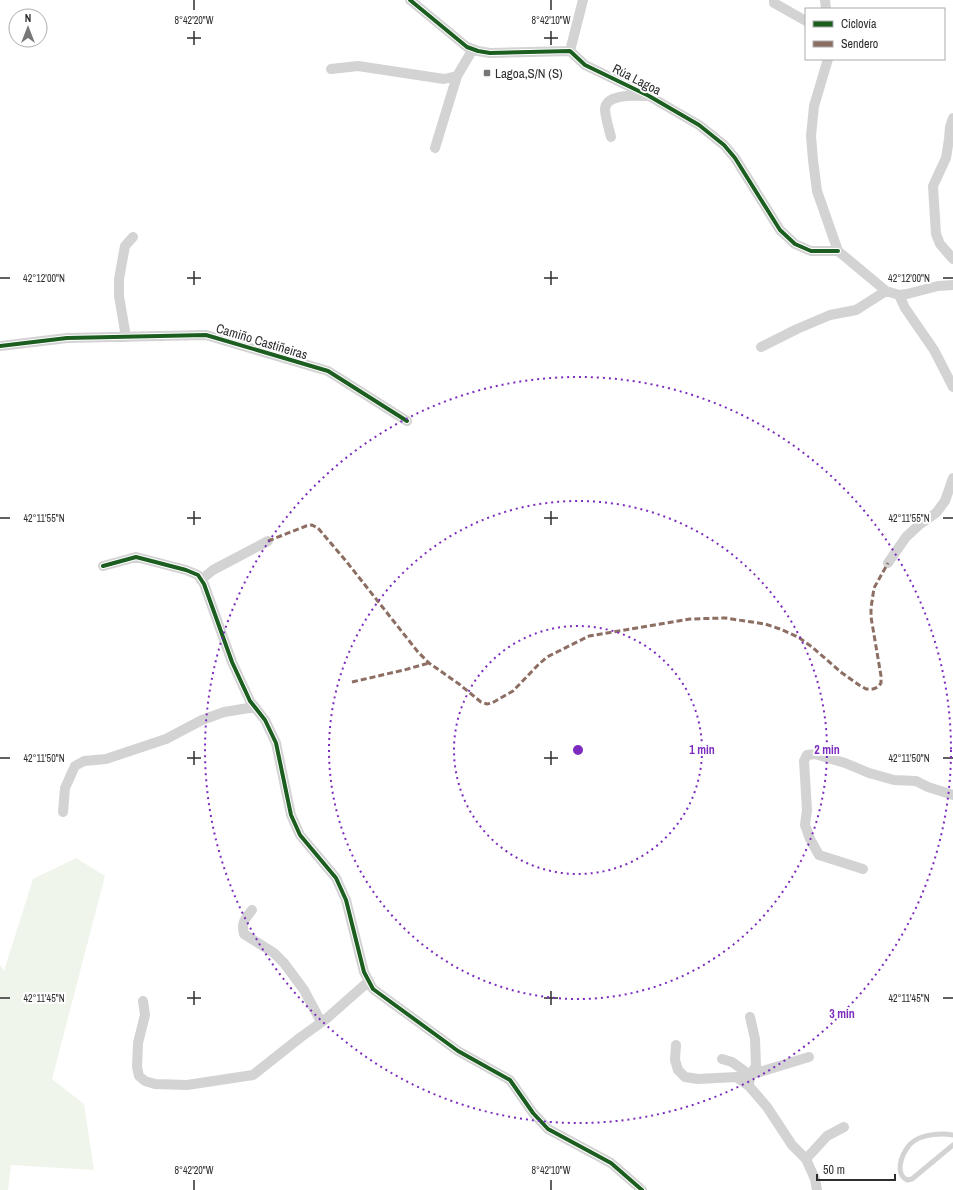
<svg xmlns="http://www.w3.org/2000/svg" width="953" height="1190" font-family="'Archivo Narrow',sans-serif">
<rect width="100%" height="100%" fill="#fff"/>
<!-- green -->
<path fill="#f0f5eb" d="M76,858l29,18 -53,203 32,25 10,66 -83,-5 -3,25h-8v-225l4,6 29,-92z"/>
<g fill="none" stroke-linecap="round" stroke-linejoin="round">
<!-- service -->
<path stroke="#d3d3d3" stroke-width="5" d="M953,1135c-12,-2 -29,-1 -39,6 -11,7 -21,32 -7,39l5,-1 41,-34"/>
<!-- minor -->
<path stroke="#d3d3d3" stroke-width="10" d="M410,0l57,47 11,4 12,2 80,-2 15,14 64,31 50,29 25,20 11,13 45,72 15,14 16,7h27
M774,0v3l32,18
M825,0l1,9
M570,51l13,-51
M828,59l-14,47 -3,30 2,24 4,31 21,60 48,40 13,4 6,13 29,42 19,37
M331,69l27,-3 86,13 13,-3
M953,118l-3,9 -1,12 -3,19 -13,28 3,48 4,10 13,15
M611,137c-2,-8 -6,-21 -6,-28 1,-16 31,-13 42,-13
M435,148l22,-72 16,-27
M899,295l8,-1 31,-8 15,-1
M126,337l-7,-41v-17l6,-33 8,-9
M0,346l67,-8 139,-3 122,36 79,50
M761,347l36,-18 33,-14 26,-5 30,-19
M888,563l18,-26 13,-12 17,-12 9,-12 8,-23
M103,566l33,-9 50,13 12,5 6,9 28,78 18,39 15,19 11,23 15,72 9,20 36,43 10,22 18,72 9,17 85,62 52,29 23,33 15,16 63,34 31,27
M201,580l12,-10 55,-29
M63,812l2,-24 10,-22 9,-5 22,-2 60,-20 36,-19 22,-8 31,-5
M863,869l-44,-14 -9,-16 -5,-14 2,-15 -3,-49 3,-6 8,-1 30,9 24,10 25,7 22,1 12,6 25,8
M252,910c-7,9 -11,12 -8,24l30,19 10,10 20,27 17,32
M143,1001l2,14 -7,28 -1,24 2,9 6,5 10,3 32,1 66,-10 48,-38 25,-18 43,-38
M750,1017l5,22 1,27 -6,9 -1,11 18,21 25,38 14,14 9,20 2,11
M676,1045l-1,15 3,10 7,7 13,2 38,-2 13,9
M722,1059l10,3 18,13 59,-18
M806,1159l21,-23 17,-9"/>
<!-- quiet -->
<path stroke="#8d6e63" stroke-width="3" stroke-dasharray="6 3" stroke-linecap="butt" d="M268,541l38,-15 6,-1 6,3 28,33 72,91 11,11 30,21 22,18 6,2 5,-1 21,-12 25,-26 9,-8 42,-21 101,-17 35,-1 40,6 15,5 18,8 14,10 30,26 17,12 7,4h7l5,-2 3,-4v-7l-10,-59v-9l3,-20 14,-25
M352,682l52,-12 25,-7"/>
<defs>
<path id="cycleway" d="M410,0l57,47 11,4 12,2 80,-2 15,14 64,31 50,29 25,20 11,13 45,72 15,14 16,7h27
M0,346l67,-8 139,-3 122,36 79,50
M103,566l33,-9 50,13 12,5 6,9 28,78 18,39 15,19 11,23 15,72 9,20 36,43 10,22 18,72 9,17 85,62 52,29 23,33 15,16 63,34 31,27"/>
</defs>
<!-- cycleway casing -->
<use href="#cycleway" stroke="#fff" stroke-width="6"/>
<!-- cycleway -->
<use href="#cycleway" stroke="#1b5e20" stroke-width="4"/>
</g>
<!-- ticks -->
<path fill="none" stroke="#2e2e2e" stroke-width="1.5" d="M194,0v10M551,0v10M194,31v14M551,31v14M187,38h14M544,38h14M194,271v14M551,271v14M0,278h10M187,278h14M544,278h14M943,278h10M194,511v14M551,511v14M0,518h10M187,518h14M544,518h14M943,518h10M194,751v14M551,751v14M0,758h10M187,758h14M544,758h14M943,758h10M194,991v14M551,991v14M0,998h10M187,998h14M544,998h14M943,998h10M194,1180v10M551,1180v10"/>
<!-- distance rings -->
<g fill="none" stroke="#7b2cbf" stroke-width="2" stroke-dasharray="2 4">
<circle cx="578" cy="750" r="124"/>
<circle cx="578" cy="750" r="249"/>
<circle cx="578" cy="750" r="373"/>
</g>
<!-- markers -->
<rect fill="#777" stroke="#fff" stroke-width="1.5" x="483" y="69" width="8" height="8" rx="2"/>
<g text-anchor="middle" stroke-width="4" stroke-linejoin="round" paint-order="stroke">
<!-- poi labels -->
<g font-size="13" fill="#2e2e2e" stroke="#fff" text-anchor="start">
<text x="495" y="78">Lagoa,S/N (S)</text>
</g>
<!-- street labels -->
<g font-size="13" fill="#2e2e2e" stroke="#fff">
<text transform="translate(637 79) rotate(27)" y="5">Rúa Lagoa</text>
<text transform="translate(262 341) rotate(17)" y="5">Camiño Castiñeiras</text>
</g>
</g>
<g font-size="10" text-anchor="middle" fill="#2e2e2e" stroke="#fff" stroke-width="4" stroke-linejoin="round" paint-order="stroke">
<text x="194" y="24">8°42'20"W</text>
<text x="551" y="24">8°42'10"W</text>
<text x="44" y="282">42°12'00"N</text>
<text x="909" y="282">42°12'00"N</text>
<text x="44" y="522">42°11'55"N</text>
<text x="909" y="522">42°11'55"N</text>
<text x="44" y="762">42°11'50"N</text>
<text x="909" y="762">42°11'50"N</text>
<text x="44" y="1002">42°11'45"N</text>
<text x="909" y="1002">42°11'45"N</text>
<text x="194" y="1174">8°42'20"W</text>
<text x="551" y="1174">8°42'10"W</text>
</g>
<circle cx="578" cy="750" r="6" fill="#7b2cbf" stroke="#fff" stroke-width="2"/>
<g font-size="12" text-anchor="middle" font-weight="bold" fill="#7b2cbf" stroke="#fff" stroke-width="4" stroke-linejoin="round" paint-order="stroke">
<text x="702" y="754">1 min</text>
<text x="827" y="754">2 min</text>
<text x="842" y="1018">3 min</text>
</g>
<!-- legend -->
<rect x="805" y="8" width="140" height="52" fill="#ffffff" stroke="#ababab"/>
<rect x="813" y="21" width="20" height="6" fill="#1b5e20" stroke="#ababab"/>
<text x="841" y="28" font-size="12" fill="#2e2e2e">Ciclovía</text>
<rect x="813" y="41" width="20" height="6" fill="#8d6e63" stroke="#ababab"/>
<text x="841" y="48" font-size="12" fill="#2e2e2e">Sendero</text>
<!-- north arrow -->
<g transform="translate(28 28)"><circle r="19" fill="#ffffff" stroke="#ababab"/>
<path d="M0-3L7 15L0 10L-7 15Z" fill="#777777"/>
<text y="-6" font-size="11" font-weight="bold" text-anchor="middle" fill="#2e2e2e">N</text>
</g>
<!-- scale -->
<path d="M817 1174v6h78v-6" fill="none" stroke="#2e2e2e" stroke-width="2"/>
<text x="823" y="1174" font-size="12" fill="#2e2e2e" stroke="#ffffff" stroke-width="3" paint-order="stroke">50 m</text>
</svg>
